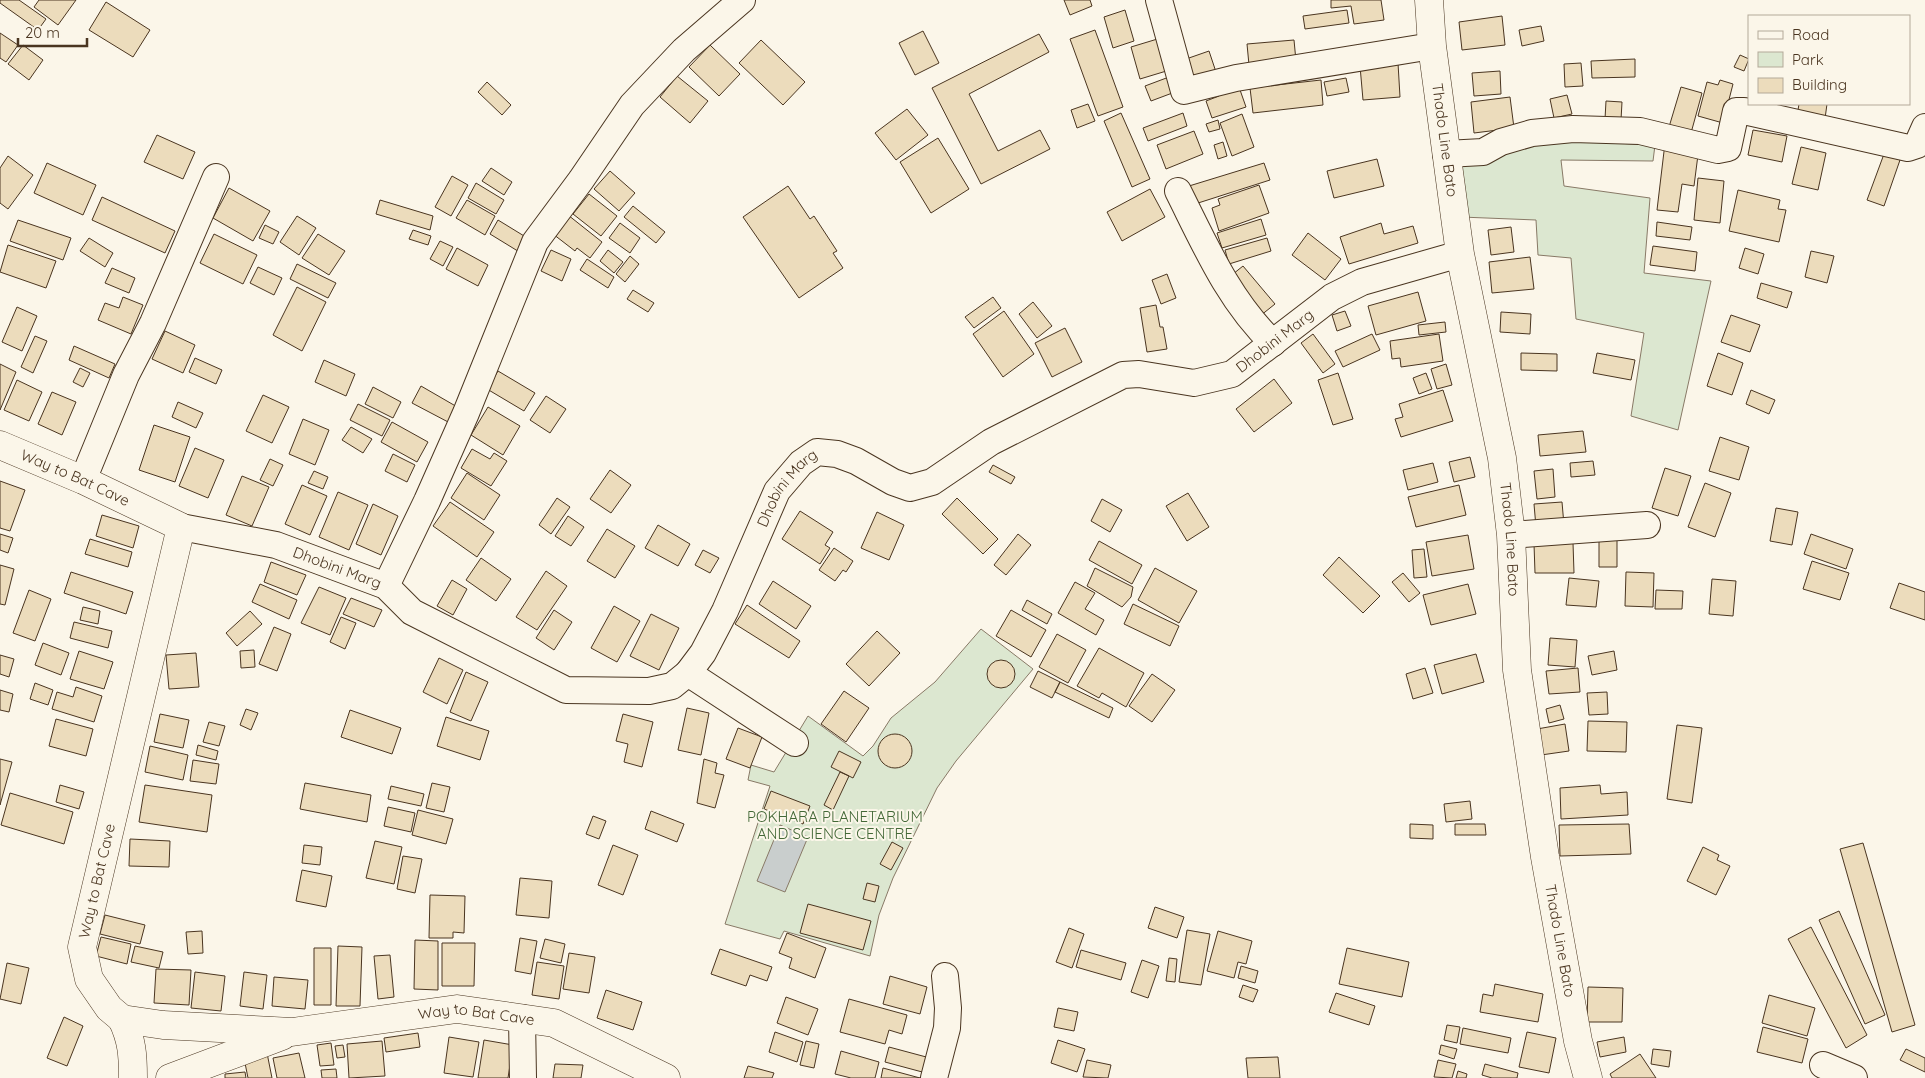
<svg xmlns="http://www.w3.org/2000/svg" width="1925" height="1078" font-family="Quicksand,sans-serif">
<rect width="100%" height="100%" fill="#fbf6e9"/>
<!-- green -->
<path fill="#dce7d0" stroke="#887966" d="M1554,140l101,5 -2,16 -92,-1 3,26 86,12 -6,75 67,8 -33,149 -47,-14 13,-83 -68,-14 -5,-61 -33,-3 -2,-35 -75,-3 -6,-55z
M981,629l52,40 -77,92 -19,27 -44,90 -14,37 -9,41 -86,-25 -4,8 -55,-15 45,-138 -22,-6 3,-15 23,7 34,-56 55,40 10,-10 18,-28 44,-36z"/>
<!-- water -->
<path fill="#c9cecd" stroke="#887966" d="M780,825l28,12 -23,55 -28,-11z"/>
<!-- building -->
<path fill="#ecdcbc" stroke="#4a3520" d="M0,0h19l27,19 -8,11 -38,-27z
M39,0h37l-18,25 -24,-18z
M1064,0h26l2,6 -22,9z
M1331,0h50l3,20 -30,4 -3,-18 -20,2z
M106,2l44,28 -17,27 -44,-27z
M1125,10l9,31 -21,7 -9,-31z
M1347,10l2,13 -44,6 -2,-13z
M1502,16l3,29 -43,5 -3,-28z
M1541,26l3,15 -22,5 -3,-16z
M1095,30l28,77 -25,9 -28,-77z
M923,31l16,32 -24,12 -16,-32z
M0,33l18,12 -12,17 -6,-4z
M1039,34l10,18 -80,42 29,57 42,-21 10,19 -69,35 -49,-96z
M1164,37l9,32 -33,10 -9,-32z
M761,40l44,42 -22,23 -44,-42z
M1294,40l2,21 -47,4 -2,-21z
M23,45l20,15 -14,20 -21,-16z
M710,45l30,29 -21,22 -30,-29z
M1209,51l8,24 -22,8 -9,-24z
M1740,55l9,4 -5,12 -10,-4z
M1635,59v18l-43,1 -1,-17z
M1398,63l2,34 -37,3 -3,-34z
M1581,63l2,23 -18,1 -1,-23z
M1500,71l1,23 -27,2 -2,-23z
M677,76l31,25 -18,22 -30,-26z
M1169,77l6,15 -24,9 -6,-15z
M1346,78l3,14 -22,4 -3,-14z
M1321,80l2,25 -70,8 -3,-25z
M1720,80l13,4 -10,39 -25,-7 9,-34 11,3z
M487,82l24,23 -9,10 -24,-23z
M1216,86l23,1 7,20 -34,11 -6,-17 13,-5z
M1681,87l21,6 -11,40 -22,-6z
M1567,95l5,19 -18,4 -4,-19z
M1510,97l4,31 -40,5 -3,-31z
M1606,101l16,1 -1,18 -16,-1z
M1088,104l7,17 -18,7 -6,-18z
M1799,104h28l-3,22 -28,-4z
M907,109l21,26 -32,25 -21,-27z
M1121,113l29,66 -18,8 -28,-66z
M1183,113l4,13 -39,15 -5,-13z
M1242,114l12,33 -22,9 -12,-33z
M1218,120l2,9 -11,3 -3,-8z
M1753,130l34,6 -5,26 -34,-7z
M1194,131l9,23 -37,15 -9,-24z
M157,135l38,17 -12,27 -39,-17z
M938,138l31,51 -38,24 -31,-51z
M1223,142l4,14 -9,3 -4,-14z
M1665,143l34,4 -5,39 -12,-2 -4,28 -21,-2z
M1801,147l25,6 -8,37 -26,-6z
M1884,154l16,6 -16,46 -17,-6z
M8,156l25,19 -25,34 -8,-6v-35z
M1377,159l7,27 -50,12 -7,-27z
M47,163l49,22 -13,30 -49,-22z
M1264,163l6,17 -75,24 -6,-18z
M491,168l21,14 -8,13 -22,-14z
M610,171l25,22 -16,18 -25,-22z
M452,176l16,9 -17,31 -16,-9z
M1698,178l26,3 -4,42 -26,-3z
M476,183l28,17 -8,14 -28,-16z
M1259,185l10,28 -50,18 -7,-23 8,-3 -2,-6z
M788,186l22,33 4,-3 23,35 -4,2 10,15 -44,30 -56,-81z
M229,188l41,23 -17,30 -40,-23z
M1150,189l15,28 -43,24 -15,-29z
M1738,190l42,10 -2,9 8,1 -7,32 -50,-11z
M589,194l28,22 -16,20 -28,-22z
M102,197l73,34 -10,22 -73,-33z
M380,200l53,16 -3,14 -54,-16z
M467,200l28,16 -10,19 -29,-17z
M633,206l32,26 -9,11 -32,-26z
M568,215l34,27 -12,16 -13,-10 -2,3 -22,-17z
M297,216l19,12 -17,27 -19,-13z
M1261,219l5,16 -44,13 -5,-15z
M18,220l53,18 -8,22 -53,-19z
M498,220l31,19 -8,14 -31,-19z
M1657,222l35,5 -2,13 -34,-4z
M620,223l20,15 -10,15 -21,-15z
M1381,223l3,11 29,-8 5,17 -69,21 -9,-27z
M265,225l14,7 -6,12 -14,-6z
M1511,227l3,25 -23,3 -3,-25z
M413,230l18,6 -3,9 -19,-6z
M1308,233l33,26 -16,21 -33,-25z
M214,234l43,21 -14,29 -43,-21z
M318,234l27,17 -16,24 -27,-17z
M89,238l24,15 -8,14 -25,-16z
M1267,238l4,13 -42,13 -4,-14z
M440,241l13,6 -10,19 -13,-7z
M8,245l48,16 -10,27 -46,-16z
M1653,246l44,6 -2,19 -45,-6z
M457,248l31,17 -10,21 -32,-17z
M1745,248l19,6 -6,20 -19,-6z
M551,250l20,9 -9,22 -21,-10z
M608,250l15,12 -9,11 -14,-12z
M1811,251l23,5 -7,27 -22,-6z
M630,256l9,8 -14,18 -9,-8z
M1530,257l4,32 -42,4 -3,-31z
M587,259l27,18 -6,11 -28,-18z
M297,264l39,19 -8,15 -38,-19z
M1243,266l32,38 -15,12 -32,-38z
M258,267l24,11 -8,17 -24,-12z
M112,268l23,10 -6,15 -24,-10z
M1167,274l9,24 -15,6 -9,-24z
M1761,283l31,9 -5,16 -30,-10z
M297,287l29,15 -24,49 -29,-16z
M633,290l21,13 -6,9 -21,-13z
M1418,292l8,29 -50,14 -8,-29z
M123,297l20,8 -12,29 -33,-14 7,-17 14,5z
M993,297l8,11 -27,20 -9,-11z
M1033,302l19,24 -15,12 -18,-24z
M1156,305l4,22h3l4,22 -20,3 -7,-44z
M17,307l20,9 -15,35 -20,-9z
M1004,311l30,43 -31,23 -30,-43z
M1345,311l6,15 -14,5 -5,-16z
M1501,312l30,2 -1,20 -30,-2z
M1731,315l29,10 -10,27 -29,-10z
M1445,322l1,10 -27,3 -1,-10z
M1065,328l17,34 -30,15 -17,-34z
M165,331l30,14 -12,28 -31,-14z
M1313,334l22,30 -12,9 -22,-30z
M1372,334l8,16 -37,17 -8,-16z
M1439,334l4,27 -42,6 -1,-9 -8,1 -2,-18z
M35,336l12,5 -14,32 -12,-6z
M74,346l41,18 -6,14 -40,-18z
M1521,353l36,1v17l-36,-1z
M1597,353l38,7 -4,20 -38,-7z
M1718,353l25,10 -11,32 -25,-9z
M195,358l27,12 -6,14 -27,-12z
M324,360l31,14 -9,22 -31,-14z
M0,364l16,8 -16,38z
M1446,364l6,21 -15,4 -6,-20z
M80,368l10,5 -7,14 -10,-5z
M498,371l37,22 -11,18 -37,-22z
M1338,373l15,46 -20,6 -15,-45z
M1426,373l6,16 -13,5 -6,-16z
M1274,379l18,24 -38,29 -18,-23z
M17,380l25,12 -13,29 -25,-11z
M421,386l38,22 -9,15 -38,-20z
M373,387l28,15 -8,16 -28,-14z
M1443,390l10,31 -52,16 -6,-18 8,-2 -4,-13z
M1751,390l24,10 -6,14 -23,-10z
M52,392l24,10 -14,33 -24,-11z
M263,395l26,12 -17,36 -26,-12z
M546,396l20,13 -16,24 -20,-13z
M178,402l25,11 -7,15 -24,-11z
M358,404l32,16 -8,16 -32,-16z
M488,407l32,19 -17,29 -32,-20z
M303,419l26,11 -14,35 -26,-11z
M392,422l36,20 -11,20 -36,-20z
M154,425l36,12 -15,45 -36,-12z
M351,427l21,12 -9,14 -21,-13z
M1583,431l3,21 -46,4 -2,-21z
M1720,437l29,10 -10,33 -30,-9z
M195,448l29,12 -16,38 -29,-12z
M472,449l18,10 4,-6 13,8 -16,25 -30,-18z
M393,454l22,11 -8,17 -22,-11z
M1470,457l5,20 -21,5 -5,-20z
M270,459l13,6 -10,21 -13,-6z
M1593,461l2,14 -24,2 -1,-14z
M1433,463l5,19 -30,8 -5,-20z
M993,465l22,12 -4,7 -22,-12z
M1665,468l26,8 -13,40 -26,-8z
M1553,469l2,28 -18,2 -3,-28z
M610,470l21,15 -20,28 -21,-14z
M314,471l14,6 -5,12 -15,-6z
M467,473l33,22 -16,25 -33,-22z
M242,476l27,11 -17,39 -26,-11z
M0,481l25,9 -15,41 -10,-3z
M1705,483l26,10 -16,44 -27,-10z
M302,485l25,11 -17,39 -25,-11z
M1459,485l7,30 -50,12 -8,-30z
M338,492l30,13 -19,45 -30,-13z
M1188,493l21,34 -22,14 -21,-35z
M557,498l13,9 -19,27 -12,-9z
M957,498l41,41 -15,15 -41,-40z
M1102,499l20,11 -12,22 -19,-11z
M450,502l44,30 -17,25 -44,-31z
M1562,502l2,23 -28,2 -2,-23z
M373,504l25,12 -17,39 -25,-11z
M1776,508l22,4 -6,33 -22,-4z
M800,511l33,21 -8,13 5,3 -10,16 -38,-25z
M877,512l27,13 -15,35 -28,-12z
M102,515l37,11 -6,22 -37,-12z
M568,516l16,11 -13,19 -16,-10z
M658,525l32,19 -12,22 -33,-18z
M607,529l28,17 -20,32 -28,-17z
M1599,531h18v36h-18z
M0,534l13,4 -5,15 -8,-3z
M1018,534l13,11 -25,30 -12,-10z
M1811,534l42,15 -7,20 -42,-15z
M1468,535l6,34 -42,7 -6,-34z
M90,539l42,13 -4,15 -43,-13z
M1099,541l43,24 -10,19 -43,-24z
M1573,543l1,30h-39l-1,-29z
M834,548l19,13 -7,11 -3,-2 -8,11 -16,-11z
M1424,549l3,28 -13,1 -2,-28z
M703,550l16,8 -9,15 -15,-8z
M1339,557l41,39 -17,17 -40,-38z
M481,558l30,21 -15,22 -30,-21z
M1812,561l37,12 -9,27 -37,-11z
M271,562l35,13 -9,20 -33,-13z
M0,565l14,4 -9,36 -5,-1z
M1095,568l38,19 -2,10 -9,10 -35,-21z
M1155,568l42,23 -18,32 -41,-23z
M546,571l21,15 -30,44 -21,-13z
M71,572l62,20 -7,22 -62,-21z
M1626,572l28,1 -1,34 -28,-1z
M1403,573l17,20 -11,9 -17,-20z
M1569,578l30,3 -3,26 -30,-2z
M1712,579l24,2 -3,35 -24,-2z
M452,580l15,9 -14,26 -16,-9z
M773,581l38,25 -15,23 -37,-25z
M1075,582l20,11 -10,16 19,11 -8,15 -38,-22z
M1899,583l26,9v28l-35,-12z
M260,584l37,16 -8,19 -37,-17z
M1468,584l8,30 -45,11 -8,-30z
M319,587l27,11 -16,37 -29,-12z
M29,590l22,9 -16,42 -22,-8z
M1656,590l27,1 -1,18h-27z
M351,598l31,12 -8,17 -31,-13z
M1027,600l25,14 -5,10 -25,-14z
M1133,604l46,22 -9,20 -46,-22z
M747,605l53,36 -11,17 -54,-34z
M614,606l26,15 -23,41 -26,-14z
M83,607l17,4 -2,13 -18,-4z
M554,610l18,12 -18,28 -18,-12z
M1011,610l35,20 -15,27 -35,-21z
M250,611l12,13 -25,22 -11,-13z
M651,614l28,14 -20,42 -29,-14z
M341,617l15,6 -11,26 -15,-7z
M74,622l38,9 -4,17 -38,-10z
M274,627l17,7 -14,37 -18,-7z
M877,631l23,22 -31,33 -23,-22z
M1057,634l29,16 -18,33 -29,-16z
M1550,638l27,2 -2,27 -27,-2z
M43,643l26,10 -8,22 -26,-10z
M1099,648l45,25 -18,34 -24,-14 -3,5 -22,-12z
M254,650l1,17 -14,1 -1,-17z
M79,651l34,11 -9,27 -34,-10z
M1614,651l3,19 -25,5 -4,-19z
M196,653l3,34 -30,2 -3,-34z
M1476,654l8,28 -42,12 -8,-29z
M0,655l14,4 -5,18 -9,-3z
M439,658l24,12 -16,34 -24,-12z
M987 674a14 14 0 1 1 28 0a14 14 0 1 1-28 0Z
M1425,668l8,25 -20,6 -7,-25z
M1578,668l2,24 -31,2 -3,-23z
M1038,671l22,11 -8,16 -22,-11z
M466,672l22,10 -17,39 -21,-9z
M1152,674l23,16 -23,32 -23,-16z
M1060,682l53,26 -4,10 -54,-26z
M35,683l18,7 -5,15 -18,-6z
M76,687l26,9 -8,26 -42,-13 5,-17 16,5z
M0,690l13,4 -4,18 -9,-2z
M844,691l25,17 -23,34 -25,-18z
M1607,692l1,22 -19,1 -2,-22z
M1560,705l4,14 -15,4 -3,-14z
M687,708l22,5 -8,42 -23,-5z
M246,709l12,4 -7,17 -11,-5z
M350,710l51,18 -9,26 -51,-17z
M160,714l29,6 -6,28 -29,-6z
M623,714l30,8 -11,45 -18,-5 4,-18 -12,-3z
M446,717l43,14 -9,29 -43,-14z
M56,719l37,10 -7,27 -37,-10z
M1588,721l39,1 -1,30 -39,-1z
M209,722l16,4 -6,20 -16,-4z
M1565,724l4,27 -28,4 -4,-26z
M1677,725l25,3 -10,75 -25,-4z
M738,728l24,9 -12,31 -24,-9z
M878 751a17 17 0 1 1 34 0a17 17 0 1 1-34 0Z
M198,745l20,6 -2,9 -20,-5z
M150,746l38,9 -5,25 -38,-8z
M839,751l22,11 -8,16 -22,-11z
M0,759l12,3 -12,43z
M704,759l13,4 -2,10 9,2 -9,33 -18,-5z
M193,760l26,4 -3,20 -26,-3z
M840,772l9,4 -16,34 -9,-5z
M305,783l66,12 -4,27 -67,-13z
M432,783l18,4 -6,25 -18,-4z
M60,785l24,7 -5,17 -23,-7z
M145,785l67,10 -5,37 -68,-10z
M1600,785l1,9 26,-2 1,23 -67,4 -1,-31z
M391,786l33,8 -3,12 -33,-7z
M771,791l39,15 -7,18 -39,-15z
M10,793l63,19 -9,32 -63,-19z
M1470,801l2,18 -26,3 -2,-18z
M388,807l27,6 -4,19 -27,-6z
M418,810l35,9 -7,25 -34,-9z
M651,811l33,13 -7,18 -32,-13z
M593,816l13,5 -7,18 -13,-5z
M1410,824l23,1v14l-23,-1z
M1455,824h30l1,11h-31z
M1629,824l2,30 -71,2 -1,-31z
M130,839l40,2 -1,26 -40,-1z
M375,841l27,6 -8,37 -28,-6z
M892,842l11,6 -12,22 -11,-6z
M1863,843l52,182 -23,7 -52,-183z
M304,845l18,2 -2,18 -18,-2z
M613,845l25,10 -15,40 -25,-10z
M1703,847l16,8 -2,5 13,6 -14,29 -29,-14z
M403,856l19,3 -7,34 -18,-4z
M302,870l30,6 -6,31 -30,-6z
M520,878l32,3 -3,37 -33,-3z
M867,883l12,3 -4,16 -12,-3z
M430,895l35,1 -1,37 -11,-1v6h-24z
M808,904l63,17 -8,29 -63,-17z
M1155,907l29,10 -7,21 -29,-10z
M1839,911l46,104 -20,9 -46,-104z
M105,915l40,10 -5,19 -40,-10z
M1811,927l56,108 -21,13 -58,-109z
M1069,928l15,6 -12,34 -16,-6z
M1187,930l23,4 -9,51 -22,-3z
M202,931l1,22 -15,1 -2,-22z
M1218,931l34,10 -6,23 -8,-2 -4,16 -27,-7z
M787,933l39,15 -11,30 -26,-10 3,-10 -13,-5z
M101,937l30,7 -4,20 -31,-8z
M520,938l17,3 -6,33 -16,-3z
M545,939l20,5 -4,19 -21,-5z
M415,940l23,1v49l-24,-1z
M442,943h33l-1,43h-32z
M135,946l28,6 -4,16 -28,-6z
M338,946l24,1 -2,59h-24z
M314,948h17v57h-17z
M1347,948l62,14 -7,35 -63,-13z
M720,949l52,18 -5,14 -17,-6 -4,11 -35,-12z
M1081,950l45,13 -5,17 -45,-13z
M569,953l26,4 -6,36 -26,-4z
M390,955l4,42 -16,2 -4,-43z
M1169,958l8,1 -2,23 -9,-1z
M1142,960l17,6 -11,32 -17,-6z
M537,962l27,4 -5,33 -27,-4z
M7,963l22,5 -8,36 -21,-5z
M1241,966l17,5 -3,12 -17,-5z
M156,969l35,1 -2,35 -35,-2z
M195,972l30,4 -4,35 -30,-3z
M244,972l23,3 -4,34 -23,-3z
M890,976l37,11 -7,27 -37,-10z
M274,977l34,3 -3,29 -33,-3z
M1495,984l48,10 -5,28 -58,-10 3,-18 10,2z
M1243,985l15,5 -5,12 -14,-5z
M1588,987l35,1 -1,34h-35z
M606,990l36,12 -9,28 -36,-12z
M1336,993l39,13 -6,19 -40,-13z
M1769,995l46,13 -8,28 -45,-13z
M786,997l32,12 -10,26 -31,-12z
M849,999l58,16 -5,19 -13,-4 -4,14 -45,-12z
M1058,1008l20,4 -4,19 -20,-4z
M64,1017l19,9 -16,40 -20,-8z
M1447,1025l13,2 -3,16 -13,-3z
M1763,1027l45,12 -6,24 -45,-11z
M1463,1028l48,10 -3,15 -48,-9z
M775,1032l28,10 -6,20 -28,-10z
M1527,1032l29,6 -7,35 -30,-6z
M418,1033l2,14 -34,5 -2,-14z
M449,1037l30,5 -6,35 -29,-4z
M1624,1037l2,15 -26,5 -3,-15z
M484,1040l29,5 -5,33h-30z
M1058,1040l27,9 -8,23 -26,-9z
M382,1041l3,35 -36,2 -2,-34z
M806,1041l13,3 -5,24 -14,-3z
M331,1043l3,22 -14,1 -3,-21z
M343,1045l2,12 -8,1 -2,-12z
M1441,1045l16,4 -3,10 -15,-5z
M889,1047l41,11 -4,15 -41,-11z
M1653,1049l18,2 -2,16 -18,-3z
M1906,1049l19,9v14l-25,-12z
M841,1051l38,11 -4,16h-24l-16,-4z
M267,1053l5,25h-24l-4,-20z
M299,1053l6,25h-28l-4,-20z
M1640,1054l16,24h-44l-2,-4z
M1278,1057l2,21h-32l-2,-20z
M1087,1060l24,5 -3,13 -25,-1z
M1438,1060l18,4 -4,14 -18,-1z
M555,1064l28,1 -2,13h-28z
M1485,1064l33,9 -1,5h-25l-10,-3z
M748,1066l26,7 -2,5h-28z
M883,1068l37,10h-39z
M336,1069l1,9h-15l-1,-8z
M1458,1071l9,3 -1,4h-10z
M245,1072l1,6h-21v-4z"/>
<g fill="none" stroke-linecap="round" stroke-linejoin="round">
<defs>
<g id="minor">
<path d="M1159,0l25,91 52,-13 196,-32"/>
<path d="M1446,154l37,-2 18,-10 31,-9 41,-4 67,2 78,19 10,-2 8,-37h8l164,37 9,-3 8,-18"/>
<path d="M1178,191c27,54 51,110 95,152"/>
<path d="M83,480l43,-105 27,-52 63,-146"/>
<path id="s1" d="M181,527l95,18 110,41 26,26 154,78 83,1 23,-5 16,-13 15,-20 22,-42 52,-120 24,-28 16,-11 20,2 19,7 37,21 17,6 22,-6 59,-40 132,-67 16,-1 55,9 38,-9 100,-77 30,-15 98,-28"/>
<path d="M1511,535l136,-10"/>
<path d="M386,586l41,-85 39,-88 69,-171 46,-62 51,-75 52,-55 58,-50"/>
<path d="M688,673l107,70"/>
<path d="M522,1018l1,60"/>
<path d="M1823,1065l31,13"/>
<path d="M934,1078l13,-50 1,-20 -3,-32"/>
</g>
<g id="major">
<path id="s2" d="M1429,0l3,46 28,208 42,204 9,77 6,135 28,187 33,184 10,37"/>
<path id="s3" d="M0,445l83,35 98,47 -99,420 7,32 20,29 13,11 41,6 129,7 165,-23 97,14 112,55"/>
<path d="M122,1019c10,21 11,36 11,59"/>
<path d="M170,1078l112,-42"/>
</g>
</defs>
<!-- minor casing -->
<use href="#minor" stroke="#4a3520" stroke-width="28"/>
<!-- major casing -->
<use href="#major" stroke="#4a3520" stroke-width="29"/>
<!-- minor -->
<use href="#minor" stroke="#fbf6e9" stroke-width="26"/>
<!-- major -->
<use href="#major" stroke="#fbf6e9" stroke-width="28"/>
</g>
<g text-anchor="middle" stroke-width="4" stroke-linejoin="round" paint-order="stroke">
<!-- street labels -->
<g font-size="15" fill="#4a3520" stroke="#fbf6e9">
<text dy="5" stroke="none"><textPath href="#s2" startOffset="141">Thado Line Bato</textPath></text>
<text dy="5" stroke="none"><textPath href="#s1" startOffset="1318">Dhobini Marg</textPath></text>
<text dy="5" stroke="none"><textPath href="#s3" startOffset="82">Way to Bat Cave</textPath></text>
<text dy="5" stroke="none"><textPath href="#s1" startOffset="762">Dhobini Marg</textPath></text>
<text dy="5" stroke="none"><textPath href="#s2" startOffset="546">Thado Line Bato</textPath></text>
<text dy="5" stroke="none"><textPath href="#s1" startOffset="162">Dhobini Marg</textPath></text>
<text transform="translate(97 881) rotate(-77)" y="5">Way to Bat Cave</text>
<text dy="5" stroke="none"><textPath href="#s2" startOffset="951">Thado Line Bato</textPath></text>
<text dy="5" stroke="none"><textPath href="#s3" startOffset="1072">Way to Bat Cave</textPath></text>
</g>
<!-- park labels -->
<g font-size="15" fill="#436837" stroke="#fbf6e9">
<text x="835" y="822">POKHARA PLANETARIUM<tspan x="835" dy="17">AND SCIENCE CENTRE</tspan></text>
</g>
</g>
<!-- legend -->
<rect x="1748" y="15" width="162" height="90" fill="#fbf6e9" stroke="#b4a999"/>
<rect x="1758" y="31" width="25" height="8" fill="#fbf6e9" stroke="#b4a999"/>
<text x="1792" y="40" font-size="15" fill="#4a3520">Road</text>
<rect x="1758" y="52" width="25" height="15" fill="#dce7d0" stroke="#b4a999"/>
<text x="1792" y="65" font-size="15" fill="#4a3520">Park</text>
<rect x="1758" y="78" width="25" height="15" fill="#ecdcbc" stroke="#b4a999"/>
<text x="1792" y="90" font-size="15" fill="#4a3520">Building</text>
<!-- scale -->
<path d="M18 38v8h69v-8" fill="none" stroke="#4a3520" stroke-width="2.5"/>
<text x="25" y="38" font-size="15" fill="#4a3520" stroke="#fbf6e9" stroke-width="4" paint-order="stroke">20 m</text>
</svg>
